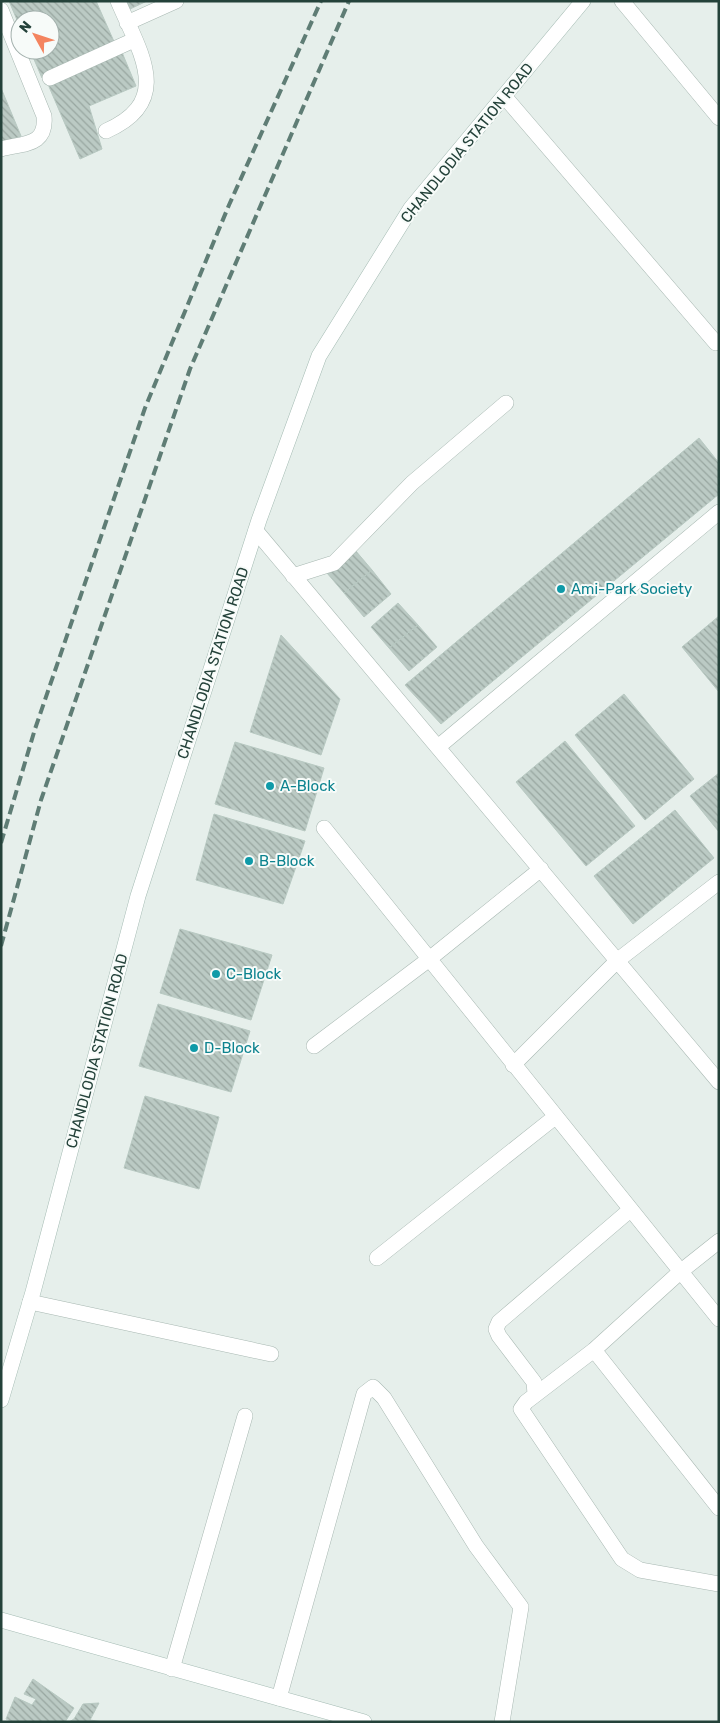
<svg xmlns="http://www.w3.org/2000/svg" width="720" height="1723" font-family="Rubik,sans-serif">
<defs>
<pattern id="building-back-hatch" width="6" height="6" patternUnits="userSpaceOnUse" patternTransform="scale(1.25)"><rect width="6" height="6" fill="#bbcac4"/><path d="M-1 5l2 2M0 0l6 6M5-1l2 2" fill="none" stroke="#98a6a0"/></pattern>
</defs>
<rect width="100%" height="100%" fill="#e6efeb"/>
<!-- building -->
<path fill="url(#building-back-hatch)" stroke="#b8c9c2" d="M9,1h87l20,45 -74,32 -12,-28h20v-30h-30v7z
M126,1h21l-17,8z
M121,50l15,36 -47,20 13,43 -22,10 -33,-77z
M1,88l20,48 -20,8z
M699,438l20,25v31l-278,230 -36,-39z
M355,550l17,20 -28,23 -17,-20z
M372,570l19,24 -27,23 -20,-24z
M398,603l20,22 -29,23 -18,-21z
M719,616v76l-37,-45z
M418,625l19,22 -28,24 -20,-23z
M281,635l59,64 -19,56 -71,-23z
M624,694l70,85 -49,41 -70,-85z
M565,741l70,85 -49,40 -70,-84z
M235,742l89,26 -19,63 -90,-27z
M719,773v59l-29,-36z
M675,810l39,48 -81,66 -39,-48z
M214,814l91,27 -22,63 -87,-24z
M180,929l92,26 -21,65 -91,-27z
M158,1004l92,27 -19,61 -92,-26z
M145,1096l74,21 -20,72 -75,-21z
M33,1679l41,29 -9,14h-52l-7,-3 9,-22 17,8 4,-6 -12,-5z
M99,1703l-9,17 14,2h-35l5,-3 9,-15z"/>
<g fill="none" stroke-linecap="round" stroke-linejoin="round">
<defs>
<path id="street" d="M622,1l97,117
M1,10l43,106c3,30 -20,27 -43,33
M127,23l49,-22
M50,78l84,-38
M504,96l212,247 3,-2
M106,131c69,-30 33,-80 12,-130
M256,531l463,551
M293,576l41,-13 78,-80 94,-80
M438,747l281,-235
M324,828l395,491
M314,1046l114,-86 113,-91
M513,1065l105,-105 101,-78
M719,1241l-39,31 -86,78 -68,52 -5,7 101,150 18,11 79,14
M377,1258l178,-141
M30,1302l241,52
M594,1350l125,158
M535,1394l-1,-12 -35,-46 -3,-7 3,-7 131,-112
M172,1669l73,-253
M279,1698l85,-304 9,-7 11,11 92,148 45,61 -19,115"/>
<path id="secondary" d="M1,1400l32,-108 105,-396 121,-376 60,-164 92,-148 172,-207
M1,1620l363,102"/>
</defs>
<!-- street casing -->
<use href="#street" stroke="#a8b8b2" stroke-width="16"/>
<!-- secondary casing -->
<use href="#secondary" stroke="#a4bbb3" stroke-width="16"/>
<!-- street -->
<use href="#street" stroke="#fff" stroke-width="15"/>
<!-- secondary -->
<use href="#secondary" stroke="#fff" stroke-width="15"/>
<!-- rail -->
<path stroke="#5f7d75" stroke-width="4" stroke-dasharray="10 5" stroke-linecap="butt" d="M1,843l34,-114 110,-321 84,-203 92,-204
M1,946l40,-146 149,-431 159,-368"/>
</g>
<!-- markers -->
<g fill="#0f9aa8" stroke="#f7fbf9" stroke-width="2">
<circle cx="561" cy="589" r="5"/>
<circle cx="270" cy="786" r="5"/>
<circle cx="249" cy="861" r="5"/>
<circle cx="216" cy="974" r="5"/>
<circle cx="194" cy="1048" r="5"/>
</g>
<g text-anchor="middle" stroke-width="4" stroke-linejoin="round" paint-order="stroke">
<!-- street labels -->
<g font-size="15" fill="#24423a" stroke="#f7fbf9">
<text transform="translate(467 143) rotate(-51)" y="5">CHANDLODIA STATION ROAD</text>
<text transform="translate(213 663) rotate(-72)" y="5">CHANDLODIA STATION ROAD</text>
<text transform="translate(97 1051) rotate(-75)" y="5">CHANDLODIA STATION ROAD</text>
</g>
<!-- culture labels -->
<g font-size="15" fill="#0d838f" stroke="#f7fbf9" text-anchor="start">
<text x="571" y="594">Ami-Park Society</text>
<text x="280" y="791">A-Block</text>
<text x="259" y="866">B-Block</text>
<text x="226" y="979">C-Block</text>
<text x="204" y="1053">D-Block</text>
</g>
</g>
<!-- border -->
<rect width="720" height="1723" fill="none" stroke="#24423a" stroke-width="5"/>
<!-- north arrow -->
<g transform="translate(35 35) rotate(310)"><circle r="24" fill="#f7fbf9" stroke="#a3b1ad"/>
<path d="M0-4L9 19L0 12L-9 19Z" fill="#f4845f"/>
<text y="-8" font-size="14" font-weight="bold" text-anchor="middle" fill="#24423a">N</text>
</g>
</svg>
